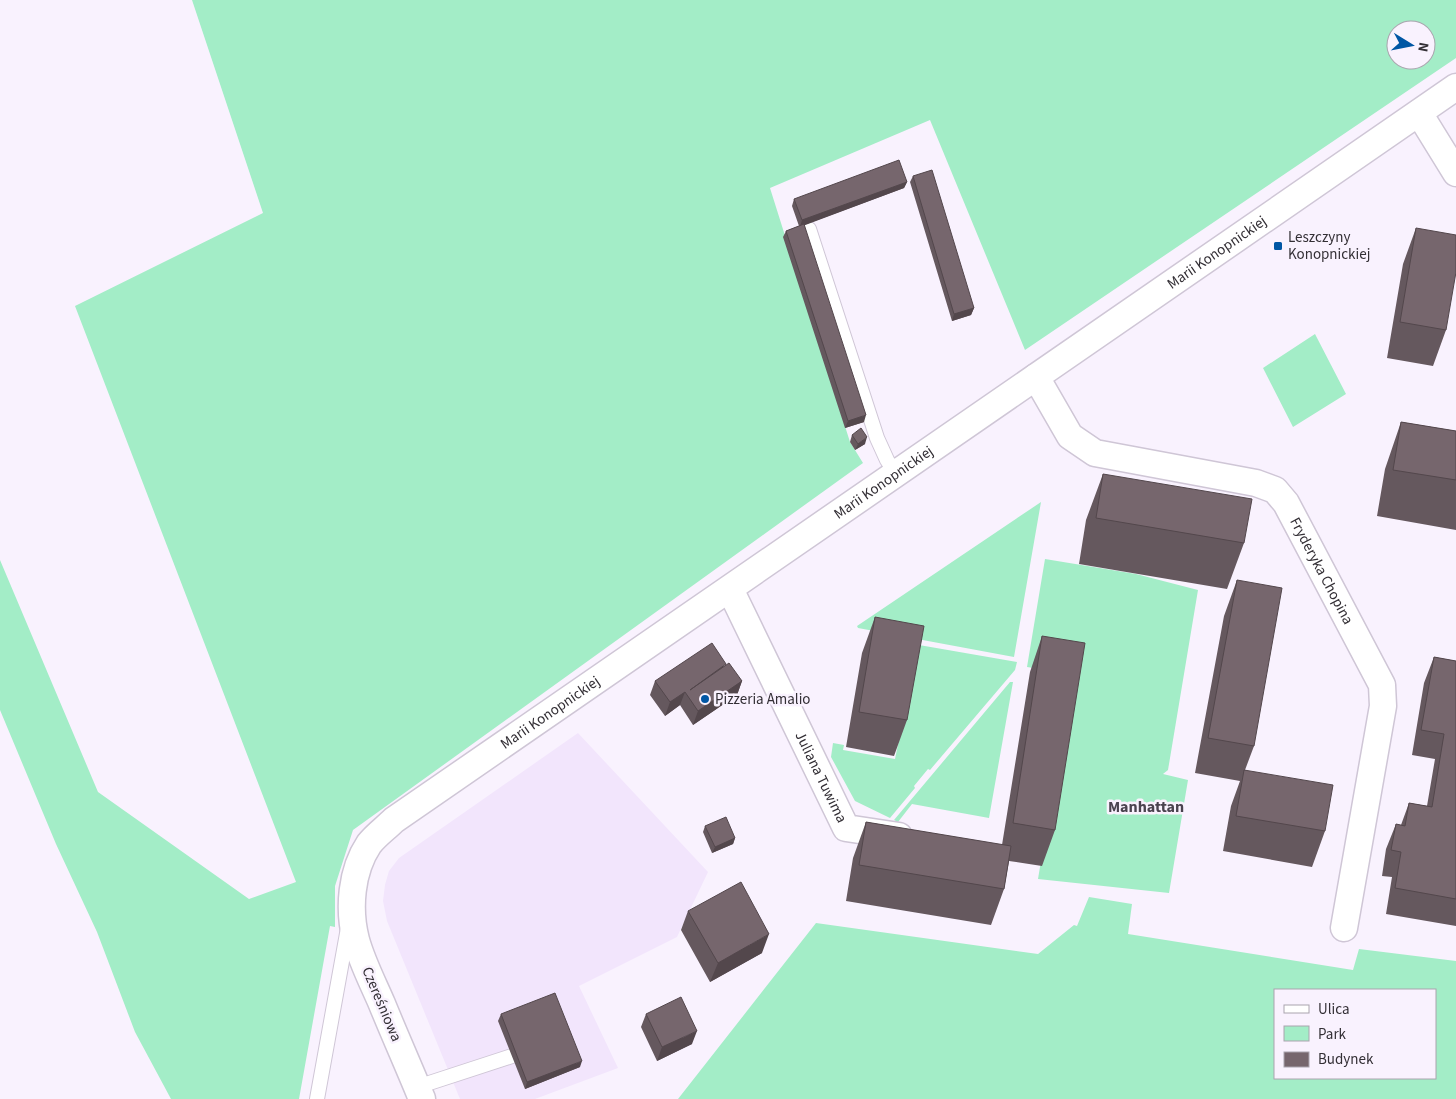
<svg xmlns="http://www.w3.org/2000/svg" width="1456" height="1099" font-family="'Source Sans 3',sans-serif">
<rect width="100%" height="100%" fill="#f9f2fe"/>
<!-- built -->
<path fill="#f2e5fc" d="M578,733l130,139 -31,65 -98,49 39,82 -83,31h-75l-73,-178 -4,-20 2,-16 4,-14 10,-13z"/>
<!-- green -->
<path fill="#a3edc7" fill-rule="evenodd" d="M192,0h1264v58l-431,292 -95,-230 -160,68 80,254 13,21 -510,367 -18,56v41l-5,-1 -31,173h-128l-36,-67 -38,-100 -41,-88 -56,-134v-150l98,232 151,107 47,-17 -221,-576 188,-93zM1396,30h30v30h-30z
M1315,334l31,60 -53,33 -30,-59z
M1041,502l-27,155 -156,-29 -1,-2z
M1045,559l91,15 62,16 -30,180 -5,4 25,6 -19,113 -131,-14 34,-205 -45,-7z
M919,645l98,17 -2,8 -85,100 -2,-1 -14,17 1,2 -25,30 -35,-17 -24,-44 2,-14 11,2 -1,5 52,9z
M1010,682h3l-24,136 -77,-14 -14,18 -4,-2z
M1089,897l43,7 -4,30 225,36 6,-21 97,12v138h-778l138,-176 222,31 36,-29 3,1zM1275,990h160v88h-160z"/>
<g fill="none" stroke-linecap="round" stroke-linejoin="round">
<defs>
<path id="service" d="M809,229l68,209 10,22 9,14
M417,1087l95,-31
M317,1099l31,-171"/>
<g id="minor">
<path d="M1419,113l37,60"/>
<path id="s1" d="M1036,377l34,59 25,17 161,30 19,7 11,13 96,182 1,21 -39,222"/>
<path id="s2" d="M730,589l116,239 53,8"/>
<path id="s3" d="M422,1099c-13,-32 -27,-63 -40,-95 -9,-21 -20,-42 -26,-64 -8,-31 -5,-69 13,-96 7,-9 17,-16 25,-24l1062,-733"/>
</g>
</defs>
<!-- service casing -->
<use href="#service" stroke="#cfc6d6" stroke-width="16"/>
<!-- minor casing -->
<use href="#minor" stroke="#cfc6d6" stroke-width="29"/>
<!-- service -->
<use href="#service" stroke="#fff" stroke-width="14"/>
<!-- minor -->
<use href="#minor" stroke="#fff" stroke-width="26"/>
</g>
<!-- wall -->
<path fill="#65585e" d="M913,176l61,132 -3,7 -19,6 -42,-139z
M907,182l-3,6 -100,37 60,197 -19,6 -62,-191 3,-6 13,-5 -7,-20 2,-7z
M1416,228l30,102 -13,36 -46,-8 16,-94z
M1401,422l55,9v99l-79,-14 8,-47z
M852,435l13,9 -10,6 -5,-8z
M1103,474l141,69 -17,46 -148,-25 7,-44z
M1237,580l17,166 -9,24 80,61 -13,36 -89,-16 8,-45 9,-25 -45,-8 29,-157z
M875,617l32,103 -13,36 -48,-9 16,-94z
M1042,636l13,194 -13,36 -33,-5 -5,28 -13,36 -145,-24 7,-43 13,-36 136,23 28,-173z
M1434,657l22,4v265l-70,-12 6,-37 -10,-1 4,-27 10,-25 5,1 8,-22 18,3 8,-47 -23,-4 12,-72z
M725,666l17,15 -5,14 -44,30 -13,-20 -15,11 -15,-21 5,-14z
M705,826l30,12 -2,6 -21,9 -9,-21z
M688,911l74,42 -52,29 -29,-52z
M501,1014l79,53 -55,22 -27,-68z
M646,1014l46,30 -35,17 -16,-34z"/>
<!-- shaded-wall -->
<path fill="#53474c" d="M907,182l-3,6 -104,39 2,-7z
M974,308l-3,7 -19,6 2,-7z
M866,415l-2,7 -19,6 3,-7z
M867,437l-2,7 -10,6 3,-6z
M742,681l-5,14 -44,30 5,-14z
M685,692l-5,13 -15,11 5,-14z
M735,838l-2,6 -21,9 3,-6z
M769,934l-7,19 -52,29 8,-19z
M697,1031l-5,13 -35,17 5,-14z
M582,1061l-2,6 -55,22 2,-7z"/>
<!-- building -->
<path fill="#76666d" stroke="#53474c" d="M899,160l8,22 -105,38 -8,-21z
M932,170l42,138 -20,6 -41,-138z
M804,224l62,191 -18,6 -62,-190z
M1416,228l40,7v37l-10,58 -46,-8z
M1401,422l55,9v49l-63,-10z
M861,428l6,9 -9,7 -6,-9z
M1103,474l149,25 -8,44 -148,-25z
M1237,580l45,8 -28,158 -46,-8z
M875,617l49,9 -17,94 -48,-8z
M1042,636l43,7 -30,187 -42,-7z
M712,643l14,21 -36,26 39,-27 13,18 -44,30 -13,-19 -15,10 -15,-21z
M1434,657l22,4v238l-61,-11 6,-36 -10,-2 5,-26 9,2 4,-23 23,4 12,-73 -23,-4z
M1244,770l89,15 -8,46 -89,-15z
M726,817l9,21 -20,9 -10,-21z
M866,822l145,24 -7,43 -145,-24z
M741,882l28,52 -51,29 -30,-52z
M555,993l27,68 -55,21 -26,-68z
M681,997l16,34 -35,16 -16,-33z"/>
<!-- markers -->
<g fill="#0056a4" stroke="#f9f2fe" stroke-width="2">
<rect x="1273" y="241" width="10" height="10" rx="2.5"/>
<circle cx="705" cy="699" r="5"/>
</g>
<g text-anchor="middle" stroke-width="5" stroke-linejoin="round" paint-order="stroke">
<!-- poi labels -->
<g font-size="15" fill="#332f35" stroke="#f9f2fe" text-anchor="start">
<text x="1288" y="242">Leszczyny<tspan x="1288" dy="17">Konopnickiej</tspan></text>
<text x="715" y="704">Pizzeria Amalio</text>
</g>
<!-- street labels -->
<g font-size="15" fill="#332f35" stroke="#f9f2fe">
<text dy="5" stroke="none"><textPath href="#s3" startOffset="1306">Marii Konopnickiej</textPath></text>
<text dy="5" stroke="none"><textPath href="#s3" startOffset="901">Marii Konopnickiej</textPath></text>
<text dy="5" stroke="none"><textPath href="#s1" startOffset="376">Fryderyka Chopina</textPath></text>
<text dy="5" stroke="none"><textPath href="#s3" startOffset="496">Marii Konopnickiej</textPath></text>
<text dy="5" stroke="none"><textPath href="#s2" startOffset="209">Juliana Tuwima</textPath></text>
<text transform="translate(382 1004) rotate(67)" y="5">Czereśniowa</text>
</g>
<!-- neighbourhood labels -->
<g font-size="16" font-weight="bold" fill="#4a434f" stroke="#f9f2fe">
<text x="1146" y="812">Manhattan</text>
</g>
</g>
<!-- legend -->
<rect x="1274" y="989" width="162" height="90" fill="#f9f2fe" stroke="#aaa4ae"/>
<rect x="1284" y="1005" width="25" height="8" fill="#ffffff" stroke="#aaa4ae"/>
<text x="1318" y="1014" font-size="15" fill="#332f35">Ulica</text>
<rect x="1284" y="1026" width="25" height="15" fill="#a3edc7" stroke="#aaa4ae"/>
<text x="1318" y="1039" font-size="15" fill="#332f35">Park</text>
<rect x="1284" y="1052" width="25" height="15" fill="#76666d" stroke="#aaa4ae"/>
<text x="1318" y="1064" font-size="15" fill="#332f35">Budynek</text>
<!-- north arrow -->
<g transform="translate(1411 45) rotate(100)"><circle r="24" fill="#f9f2fe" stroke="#aaa4ae"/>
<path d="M0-4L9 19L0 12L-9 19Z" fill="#0056a4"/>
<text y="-8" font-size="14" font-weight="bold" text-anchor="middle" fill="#332f35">N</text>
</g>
</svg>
